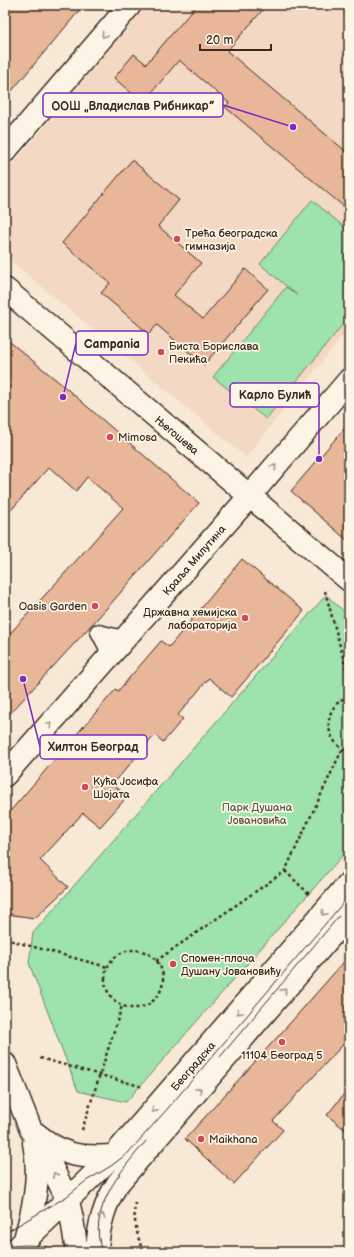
<svg xmlns="http://www.w3.org/2000/svg" width="354" height="1257" font-family="'Balsamiq Sans',sans-serif">
<rect width="100%" height="100%" fill="#f8e8d6"/>
<filter id="ink" filterUnits="userSpaceOnUse"><feTurbulence type="fractalNoise" baseFrequency=".025" numOctaves="2"/><feDisplacementMap in="SourceGraphic" scale="8" xChannelSelector="R" yChannelSelector="G"/><feConvolveMatrix kernelMatrix="1 2 1 2 8 2 1 2 1" color-interpolation-filters="sRGB"/></filter>
<g filter="url(#ink)">
<!-- built -->
<path fill="#f3d9c4" d="M147,5h202v323l-103,129 -241,-201v-83z"/>
<!-- green -->
<path fill="#9ee2ad" stroke="#6c8666" d="M312,200l37,31v86l-83,102 -53,-42 73,-90 11,8 -37,-31z
M326,595l23,21v232l-223,254 -48,-11 -49,-128 4,-30z"/>
<!-- building -->
<path fill="#e8b699" stroke="#3b2a1e" d="M5,5h79l-79,94z
M197,5h70l-40,46 122,103v57l-124,-104 4,-4 -50,-43 -36,43 -29,-25 20,-24 12,10z
M132,160l47,40 -21,26 43,37 -27,32 29,24 42,-50 23,20 -64,76 -47,-40 -8,9 -48,-41 9,-10 -48,-40z
M5,338l55,45 139,120 -92,105 -102,111v-80l61,-67 57,-64 -36,-31 -11,14 -27,-24 -44,50z
M349,423v119l-58,-51z
M242,559l62,52 -73,86 -22,-19 -31,37 5,4 -20,23 -8,-7 -42,49 14,13 -27,30 -17,-14 -43,47 28,27 -33,31 -30,-4v-97l111,-128 2,2 43,-50 8,6z
M349,956v82l-76,83 10,9 -49,54 -49,-45 106,-117z
M349,1088v45l-22,-18z"/>
<g fill="none" stroke-linecap="round" stroke-linejoin="round">
<defs>
<path id="lane" d="M106,660v-12l-9,-17 20,5 11,-1"/>
<path id="street" d="M5,775l244,-278 100,-117"/>
<path id="secondary" d="M5,151l125,-146
M5,289l344,291
M5,1064l26,66 17,29 20,42 4,18 5,33
M35,1133c28,23 43,25 79,23
M25,1239c9,-32 16,-63 9,-96
M13,1252l104,-100 232,-269
M97,1252c1,-25 7,-48 21,-69l231,-268"/>
</defs>
<!-- lane casing -->
<use href="#lane" stroke="#3b2a1e" stroke-width="16"/>
<!-- street casing -->
<use href="#street" stroke="#3b2a1e" stroke-width="25"/>
<!-- secondary casing -->
<use href="#secondary" stroke="#3b2a1e" stroke-width="25"/>
<!-- path -->
<path stroke="#3b2a1e" stroke-width="2.5" stroke-dasharray="3 3" stroke-linecap="butt" d="M325,591l24,88
M349,696c-28,11 -26,45 0,57
M285,871l24,23
M5,939l102,28
M105 979a29 29 0 1 1 58 0a29 29 0 1 1-58 0Z
M156,961l129,-90 57,-121
M40,1058l103,29
M82,1130l40,-124
M135,1202c-2,17 2,33 8,50"/>
<!-- lane -->
<use href="#lane" stroke="#fcf5e5" stroke-width="13"/>
<!-- street -->
<use href="#street" stroke="#fcf5e5" stroke-width="22"/>
<!-- secondary -->
<use href="#secondary" stroke="#fcf5e5" stroke-width="22"/>
<!-- tram -->
<path stroke="#3b2a1e" stroke-width="1" d="M220,1057l119,-141
M5,1233l61,-36 20,-16 25,-15 17,-13 41,-46 180,-211
M5,1247c20,-3 40,-3 59,5
M102,1252c-15,-43 18,-80 44,-111"/>
</g>
<!-- one-way arrows -->
<defs><path id="oneway-chevron" d="M-2-3.5L2.5 0L-2 3.5" fill="none" stroke-width="1.6" stroke-linecap="round" stroke-linejoin="round"/></defs>
<g stroke="#9c9082">
<use href="#oneway-chevron" transform="translate(104 35) rotate(130)"/>
<use href="#oneway-chevron" transform="translate(274 467) rotate(-49)"/>
<use href="#oneway-chevron" transform="translate(49 725) rotate(-49)"/>
<use href="#oneway-chevron" transform="translate(324 913) rotate(131)"/>
<use href="#oneway-chevron" transform="translate(284 991) rotate(-49)"/>
<use href="#oneway-chevron" transform="translate(239 1012) rotate(131)"/>
<use href="#oneway-chevron" transform="translate(199 1090) rotate(-49)"/>
<use href="#oneway-chevron" transform="translate(154 1110) rotate(131)"/>
<use href="#oneway-chevron" transform="translate(55 1175) rotate(-116)"/>
<use href="#oneway-chevron" transform="translate(102 1216) rotate(-72)"/>
</g>
</g>
<!-- markers -->
<g fill="#d1495b" stroke="#fcf5e5" stroke-width="1.5">
<circle cx="177" cy="239" r="4"/>
<circle cx="161" cy="352" r="4"/>
<circle cx="110" cy="437" r="4"/>
<circle cx="95" cy="606" r="4"/>
<circle cx="245" cy="618" r="4"/>
<circle cx="85" cy="787" r="4"/>
<circle cx="173" cy="964" r="4"/>
<circle cx="282" cy="1042" r="4"/>
<circle cx="201" cy="1139" r="4"/>
</g>
<g text-anchor="middle" stroke-width="3.5" stroke-linejoin="round" paint-order="stroke">
<!-- poi labels -->
<g font-size="11" fill="#3b2a1e" stroke="#fcf5e5" text-anchor="start">
<text x="185" y="237">Трећа београдска<tspan x="185" dy="13">гимназија</tspan></text>
<text x="169" y="350">Биста Борислава<tspan x="169" dy="13">Пекића</tspan></text>
<text x="118" y="441">Mimosa</text>
<text x="87" y="610" text-anchor="end">Oasis Garden</text>
<text x="237" y="616" text-anchor="end">Државна хемијска<tspan x="237" dy="13">лабораторија</tspan></text>
<text x="93" y="785">Кућа Јосифа<tspan x="93" dy="13">Шојата</tspan></text>
<text x="181" y="962">Спомен-плоча<tspan x="181" dy="13">Душану Јовановићу</tspan></text>
<text x="282" y="1059" text-anchor="middle">11104 Београд 5</text>
<text x="209" y="1143">Maikhana</text>
</g>
<!-- street labels -->
<g font-size="11" fill="#3b2a1e" stroke="#fcf5e5">
<text transform="translate(177 435) rotate(40)" y="4">Његошева</text>
<text transform="translate(194 560) rotate(-49)" y="4">Краља Милутина</text>
<text transform="translate(193 1066) rotate(-49)" y="4">Београдска</text>
</g>
<!-- park labels -->
<g font-size="11" fill="#545842" stroke="#fcf5e5">
<text x="257" y="811">Парк Душана<tspan x="257" dy="13">Јовановића</tspan></text>
</g>
</g>
<!-- callouts -->
<path fill="none" stroke="#7b2cbf" stroke-width="1.5" d="M293 127L223 105M63 397L76 343M319 459L319 395M23 679L40 747"/>
<g fill="#7b2cbf" stroke="#fcf5e5" stroke-width="1.5">
<circle cx="293" cy="127" r="4"/>
<circle cx="63" cy="397" r="4"/>
<circle cx="319" cy="459" r="4"/>
<circle cx="23" cy="679" r="4"/>
</g>
<g fill="#fcf5e5" stroke="#7b2cbf" stroke-width="1.5">
<rect x="43" y="93" width="180" height="24" rx="4"/>
<rect x="76" y="331" width="72" height="24" rx="4"/>
<rect x="230" y="383" width="89" height="24" rx="4"/>
<rect x="40" y="735" width="107" height="24" rx="4"/>
</g>
<g font-size="12" text-anchor="middle" font-weight="bold" fill="#3b2a1e">
<text x="133" y="110">ООШ „Владислав Рибникар”</text>
<text x="112" y="348">Campania</text>
<text x="275" y="399">Карло Булић</text>
<text x="93" y="751">Хилтон Београд</text>
</g>
<!-- margin -->
<rect width="354" height="1257" fill="none" stroke="#fcf5e5" stroke-width="20"/>
<rect x="10" y="10" width="334" height="1237" fill="none" stroke="#3b2a1e" stroke-width="1.5" filter="url(#ink)"/>
<!-- scale -->
<path d="M200 44v6h71v-6" fill="none" stroke="#3b2a1e" stroke-width="2"/>
<text x="206" y="44" font-size="12" fill="#3b2a1e" stroke="#fcf5e5" stroke-width="3" paint-order="stroke">20 m</text>
</svg>
